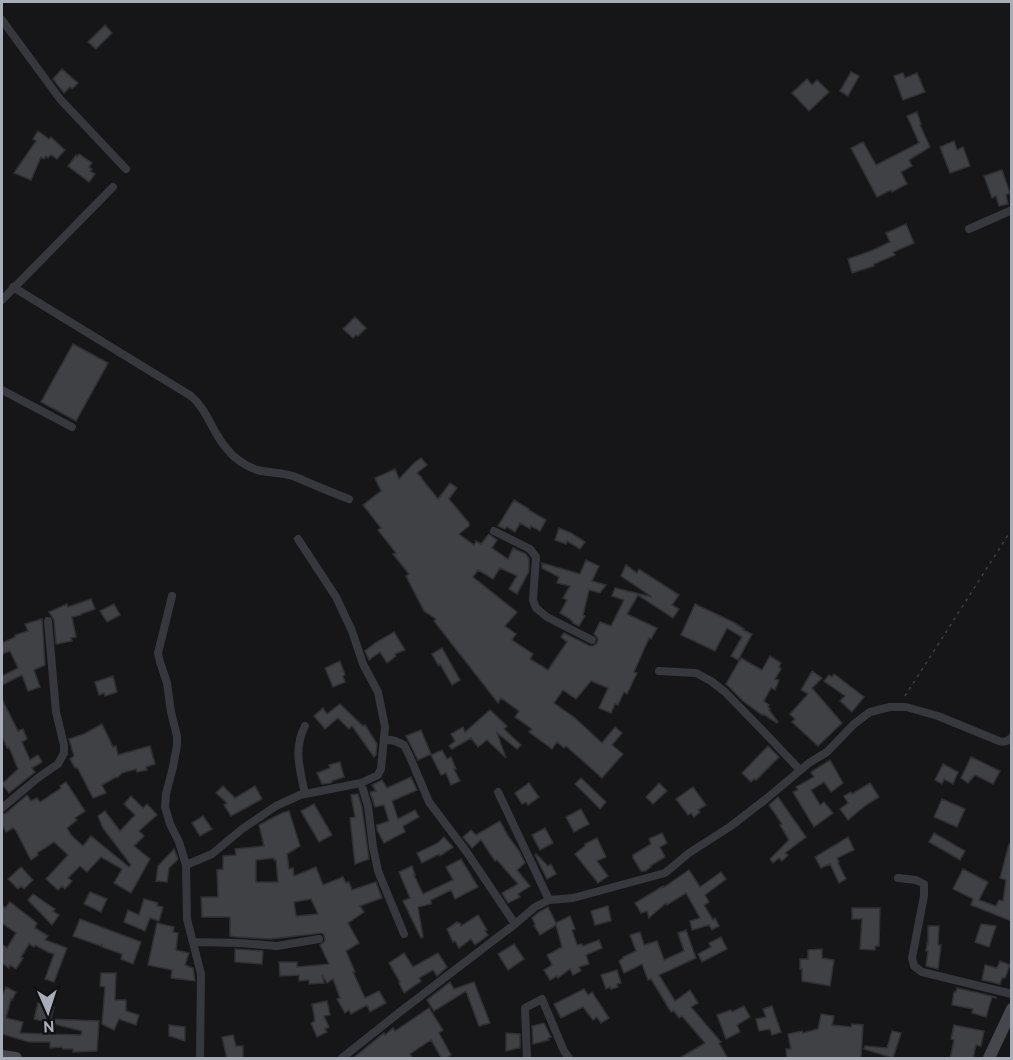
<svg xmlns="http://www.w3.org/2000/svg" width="1013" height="1060" font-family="Overpass,sans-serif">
<rect width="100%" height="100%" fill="#161618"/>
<!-- building -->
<path fill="#404145" stroke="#303034" stroke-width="1.5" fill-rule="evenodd" d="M105,25l7,8 -16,16 -8,-7z
M62,69l16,14 -6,6 -2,-2 -6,6 -11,-14z
M851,72l8,4 -11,20 -8,-5z
M903,73l2,5 12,-5 8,19 -22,8 -9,-24z
M807,79l5,6 5,-5 12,12 -20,19 -17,-18z
M917,112l4,12 -1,1 10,22 -21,13 3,6 -11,6 6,12 -15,8 -1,-2 -14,7 -26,-49 12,-6 13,23 43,-22 -12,-27z
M38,131l11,8 2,-2 3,3 11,10 -8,9 -6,-4 -3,3 -2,-2 -2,3 -3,-2 -10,23 -17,-7 22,-32 -3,-2z
M954,141l3,9 6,-3 7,19 -20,7 -10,-26z
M79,154l13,9 -3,4 3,2 -2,2 5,3 -6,8 -21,-16 8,-11 1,2z
M1002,170l8,23 -4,2 2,9 -9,2 -3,-10 -4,2 -8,-22z
M906,224l8,19 -21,9 2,3 -21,9v2l-22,7 -4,-14 23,-8 19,-9 -4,-9z
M355,317l11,11 -8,8 -2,-1 -3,3 -10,-9z
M73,344l35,19 -32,58 -35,-19z
M421,458l6,7 -10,8 5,5v1l16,20 12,-16 7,5 -8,11 20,24v3l-10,8 15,11 2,-4 5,3 8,-10 8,6 -5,8 16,11 5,-11 13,6 3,5v12l-12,23 -8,-5 8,-13 -17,-8 -7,11 -15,-9 -5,7 44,35 -12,14 11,8 -4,6 21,14 -3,5 18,11 19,-28 -6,-5 3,-4 26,13h3l4,-3 1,-4 -4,-5 6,-12 11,4 13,-26 -12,-4 3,-8 37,9 -31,-21 5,-11 11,8 2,-4 40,26 -7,10 7,4 -6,9 -35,-23 -11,19 30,14 -6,11 -2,-1 -15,34 3,1 -10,21 -3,-2 -6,13 -3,-1 -4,9 -12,-5 9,-20 -17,-7 -15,18 -13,-9 -9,13 21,15 27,25 13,-16 7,6 -10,12 11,9 -21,24 -36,-32 -2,2 -7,-6 -5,7 -23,-17 3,-3 -17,-12 4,-6 -18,-13 -3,5 -64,-82 2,-2 -12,-8 -18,-35 3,-2 -16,-20 3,-1 -18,-23 3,-2 -18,-23 18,-14 -6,-13 20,-9 4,10 15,-16z
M514,500l15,9v1l17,10 -6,11 -9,-5 -1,3 -10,-6 -5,9 -8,-5 -2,2 -7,-3z
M559,528l12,5 14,9 -5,7 -13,-8 -1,3 -11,-4z
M586,560l13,6 -7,15 14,4 -6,8 -11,-3 -6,25 2,1 -6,10 -6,-3v-1l-3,-3 -10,-6 7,-13 -4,-2 7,-12 -13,-3 2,-6 -17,-9v-5l38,11z
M91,599l4,10 -14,5v1l-9,2 4,20 -5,1 1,3 -16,3 -2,-24 -5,-8 18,-8 1,3z
M114,604l6,11 -13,7 -7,-11z
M695,604l38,18 11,7 -1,1 9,4 -14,26 -7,-4 11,-19 -15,-9 -12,23 -34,-16z
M42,619l3,46 -11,5 6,17 -12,4 -6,-16 -20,10v-9l16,-8 -8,-17 -8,3v-11l13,-6v-2l13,-4 -3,-7z
M394,632l11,18 -10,4 1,2 -9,7 -7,-11 -11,8 -4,-9 10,-8z
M442,648l18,32 -8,5 -12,-21 -2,1 -6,-11z
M770,656l11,7 -2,4 2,2 -6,10 4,1 -4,10 -4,-2 -7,13 5,4 -1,2 2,2 -1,1 9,12 -1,1 -14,-9 -1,1 -19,-14 -17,-17 15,-26 21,12z
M340,661l5,14 -2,1 2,6 -12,5 -8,-19z
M812,671l10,7 -10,10 30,35 -24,23 -26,-24 3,-3 -5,-5 18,-20 -7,-4z
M834,674l30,23 -12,15 -12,-11 5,-5 -21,-15 5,-6 3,2z
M113,676l4,16 -12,4 -1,-3 -5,2 -4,-13z
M2,699l16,32 5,-2 4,10 -5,3 8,18 8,-5 4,7 -10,6 3,4 -26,21 -7,-9 16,-15 -9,-22 -2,1 -5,-12z
M340,704l23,22 2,-1 7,11 5,8 -1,11 -2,2 -22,-31 -3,3 -11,-11 -13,11 -11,-13 9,-8 4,6z
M490,710l17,16 -3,3 17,16 -4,4 -20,-16 9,25 -19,-18 -9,7 -7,-9 -19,11 -3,-3 6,-5 -4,-7 12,-7 2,5z
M102,724l11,23 3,-1 2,9 32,-9 5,18 -9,3 1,3 -10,2 -1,-3 -14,4 -5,5 -1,-1 -14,8 4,8 -13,5 -16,-31 -2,1 -5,-9 4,-3 -5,-17 15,-5z
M421,730l10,24 -13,6 -12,-24z
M768,746l11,11 -23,23 -2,-1 -3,3 -9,-9z
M442,750l5,9 4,-2 5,12h-2l6,12 -9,4 -5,-12 -5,2 -10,-20z
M971,757l29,14 -7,13 -18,-9 -7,8 -7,-5z
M830,760l13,23 -12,9 -7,-10 -13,8 9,15 4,-3 9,11 -19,14 -21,-35 5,-2 -2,-3 18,-10 -3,-5z
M340,762l4,15 -12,4v1l-2,1 -8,1 -5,-11 13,-5 -1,-3z
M943,764l15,8 -5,12 -9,-5 -2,5 -7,-4z
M411,777l6,13 -25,11 6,18 17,-9 4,7 -16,9 2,6 -21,11 -7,-13v-5l12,-4 -5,-16 -9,2 -5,-15 6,-1 -4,-6 10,-5 5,8z
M581,778l25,24 -6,7 -25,-25z
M66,782l19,29 -10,7 2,2 -10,8 4,7 12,11 8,-10 38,31 2,-2 -28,-37 -5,-12 7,-5 15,20 15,-16 -11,-11 7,-8 12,12 4,-4 10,11 -18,16 5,5 -10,10 16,13 -19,34 -17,-10 8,-14 -21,-12 -14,15 -7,-6 -12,12 4,3 -7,8 -3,-3 -4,4 -12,-11 22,-24 -14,-13 -17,11 1,2 -7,5 -15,-29 -3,-3 -7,4 -4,-7v-11l4,-1 21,-18 4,6 6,-3 3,4 21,-14 -1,-2z
M529,783l10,14 -11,8 -2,-3 -4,2 -7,-11z
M659,783l8,8 -14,13 -7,-7z
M870,783l9,14 -13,8 -18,15 -8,-11 8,-6 -4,-7 7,-4 1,2z
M223,786l12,12 20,-12 7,13 -31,17 -7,-11 3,-2 -11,-10z
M693,787l13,18 -8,5 2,2 -6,5 -3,-4 -3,2 -12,-16z
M358,794l4,14 7,51 -14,5 -5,-46 5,-1 -4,-22z
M778,797l28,40 -21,16 3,2 -6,6 -3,-3 -6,5 -3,-4 19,-19 -9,-15 2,-1 -13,-19z
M942,799l23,10 -8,18 -23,-10z
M314,804l18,31 -13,7 -18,-31z
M581,809l8,15 -15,8 -8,-15z
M289,811l11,35 -13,8 2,15 4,-1 1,8 22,-9 7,18 20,-8 3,6 3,-1 3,8 24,-8 6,16 -22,8 4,6 -16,11 11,20 -13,8 9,21h-2l12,26 14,-7 7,12 -16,9 -3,-7 -16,9 -2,-4 -4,3 -8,-14 3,-1 -7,-19 -6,4 -5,-8 2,8 -15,1v-4l-10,1v-6l-19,1 -1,-14h18v5l32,-3 -9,-19 5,-4 -1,-6 -2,-2 -51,6 -35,-2 -6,-1v-19h-28l-1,-20h17l-1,-27 6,-1v-13l13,-1 -1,-6 29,-3 -5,-21 23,-12zM274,858v2h2l2,22h-22v-22zM311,899l7,15 -22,2 -2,-14z
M203,816l9,13 -12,7 -8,-13z
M500,821l8,15 11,15 6,12 -8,7 13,16 -12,8 2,3 -12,6 -6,-10 16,-9 -21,-24 -2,1 -14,-21 -9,8 -9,-11 8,-7 5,5z
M545,828l8,15 -13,7 -8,-15z
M662,833l5,10 -7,4 5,10 -15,9 1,1 -6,4h-4l-8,-13v-3l18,-11 -2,-5z
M934,833l31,18 -5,9 -31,-18z
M444,837l9,10 -13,9 -1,-2 -17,9 -5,-10 21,-10z
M848,837l6,13 -17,8 2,4 -1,1 8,16 -7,4 -9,-19 -9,4 -6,-11z
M597,838l9,19 -9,4 11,15 -10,7 -23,-29 10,-8v-2z
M1009,844h2v77l-40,-16 2,-6 -20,-10 10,-20 25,13 -9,18 17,6 3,-6 4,1 3,-21 -6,-2z
M174,849l4,10 -9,9 -2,14 -11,-1 2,-15z
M536,854l12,12 3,-2 5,10 -9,5 -12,-24z
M461,859l17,28 -23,12 -4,-9 -20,10v4l-13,3 5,30 -2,1 -18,-37 7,-3 -11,-26 13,-6 3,9h-1l9,19 30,-14 -7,-13z
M21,867l12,13 -9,9 -3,-3 -3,3 -10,-10z
M689,870l11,17 21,-15 5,7 -21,16 4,7 -5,3 9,15 2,-2 4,8 -7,4 -3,-5 -17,5 -2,-9 10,-3 -14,-25 -19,12 -1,-2 -17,15 -2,-7 -6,2 -6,-10 28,-17 1,1z
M90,892l17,7 -6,13 -17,-8z
M33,894l22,15 -2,2 6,4 -7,10 -24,-25z
M144,899l14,4 -1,3 6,1 -4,14 -9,-3 -5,13 -21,-9 4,-12 11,5z
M10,902l27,21 -2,5 13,8 -3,4 22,8 -13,34 -9,-3 9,-25 -6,-2 -13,-7 -1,2 -5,-3 -8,13 2,1 -7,11 -6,-4 -1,3 -7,-5v-19l5,4 9,-15 -14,-10v-18l3,3z
M608,906l3,15 -16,4 -4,-14z
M548,907l8,16 14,-7 5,13 -3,1 5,15 5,-1 1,2 16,-6 3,8 -16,7 3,9 -10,3 2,4 -8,4 -3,-6 -12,9 -1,-2 -7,4 -6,-10 8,-5 -5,-10 15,-8 -6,-22 -16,10 -6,-10 1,-1 -3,-6 7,-6z
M852,908h28l-1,38h-4v4l-15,-1 2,-30h-10z
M478,915l9,15 -2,1 3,4 -13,10 -4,-6 -12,9 -4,-7 -2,1 -6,-13 10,-7v1h3l1,3z
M80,919l61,23 -8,22 -12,-5 1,-5 -20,-7v-3l-1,2 -28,-10z
M157,923l17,4 -1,5 5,1 -2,17 13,3 -4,12 8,3 2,13 -24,-3 1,-8 -24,-5z
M981,924l15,2 -7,21 -14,-5z
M928,926h11l-1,19h3l-3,24 -12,-3 2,-15h-2l1,-8 1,1z
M686,930l10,28 -37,17 16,26 15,-11 8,13 -7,4 30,35 -2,1 9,16h-50l27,-16 -23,-27 -3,2 -5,-7 -3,1 -20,-33 -3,1 -6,-16 -18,9 -5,-12 4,-3v-1l13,-6 -6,-16 10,-3 4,13 13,-4 7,19 20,-9 -6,-18z
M721,937l6,12 -25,13 -4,-8 13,-7 -2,-4z
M514,944l10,15 -16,11 -10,-16z
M235,949l28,2 -1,13 -27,-2z
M822,949v9l12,2 -4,26 -28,-5v-12h-2v-10h8v-9z
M404,953l9,14 25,-14 9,14 -10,9 -4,-6 -14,8 2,3 -17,12 -5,-10 1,-1 -11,-19z
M1000,961l10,4 -5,13h-3l-2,6 -18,-4 3,-15 12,3z
M617,970l4,13 -4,1 1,3 -7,2 -1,-2 -4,2 -5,-14z
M101,973h15l-1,27h11v11l13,4 -3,10 -17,-6 -5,11 -12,-6 3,-37 -5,-1z
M450,982l4,7 20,-7 16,41 -11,3 -13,-35 -32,20 -7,-11z
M6,987l10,5 -4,8 -1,-1 -5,19 17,4 -3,11 61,2 1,-4 -48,-12 4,-16 16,4 -3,12 48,2 -2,30 -24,1v-3h-10l-1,-2 -12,1v-6h-21l-27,-8v-38z
M957,988l39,9v1l-4,-1 -6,20 -14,-4 1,-4 -21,-4 2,-13h2z
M584,989l4,6 4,-3 17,26 -8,5 -4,-6 -4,3 -10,-13 -22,11 -7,-14z
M327,1001l3,14 -6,1 5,11 -4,2 2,3 -10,5 -6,-14 4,-2 -3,-17z
M744,1006l6,11 -13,8 3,7 -14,7 -9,-24 14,-5 1,2z
M772,1006l9,26 -9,3 -2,-6 -11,2 -3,-12 10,-2 -3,-8z
M429,1008l14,22 -4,3 12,22 -6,4h-3l-11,-19 -21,14 3,5h-61l32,-26 1,2 8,-7 2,3z
M821,1014l13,2 -2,9 19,2 1,-3 11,1 -2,34 -74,-1 -1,-9h5l-3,-15 14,-3 1,2 15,-4z
M544,1023l7,14 -3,1 1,2 -16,4 -1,-18z
M169,1025l16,2v14l-16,-5z
M954,1025l30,6 -3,15 -5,-1 -3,14h-23l4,-19 -3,-1z
M892,1031l9,2 -8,25 -29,-9 1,-3 22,2z
M506,1033l14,1v14l-14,3z
M233,1035l3,11h7v13h-16l-5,-22z"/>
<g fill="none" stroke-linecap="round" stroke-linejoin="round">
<!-- path -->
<path stroke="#3d3f44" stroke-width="1.5" stroke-dasharray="3 4.5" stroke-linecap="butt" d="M905,696l107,-167"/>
<!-- street -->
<path stroke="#37383d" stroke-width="8" d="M2,20l58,79 66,70
M969,229l43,-19
M13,287l178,109c17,14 21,37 36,53 7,9 19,17 30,21 12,3 24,2 36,6 19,8 37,16 56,23
M2,300l111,-113
M2,390l70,37
M494,531l36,18 6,8 -3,43 3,8 11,9 45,23
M172,596l-14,57 2,9 7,21 4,29 6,24v9l-4,22 -7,27 -1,13 5,17 9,18 7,23 1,54 14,55 -1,84
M659,671l37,2 15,8 14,11 39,40 36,38
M385,739l10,2 9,4 6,12 19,45 37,49 49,73
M361,783l7,23 5,41 5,24 26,63
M498,792l51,108
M305,794c-5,-25 -12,-45 0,-68
M2,808l37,-31 19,-13 6,-11v-8l-8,-33 -8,-91
M186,865l26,-11 30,-25 34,-23 24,-11 61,-12 17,-8 3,-6 4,-42 -7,-35 -15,-28 -11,-33 -16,-34 -38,-58
M898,878l18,2 8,4v12l-12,62 2,8 8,6 90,22
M193,942l47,1 37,3 42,-7
M342,1058l54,-43 119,-91 20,-17 14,-7 24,-2 92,-25 24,-20 42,-27 35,-27 43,-36 18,-11 27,-28 16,-12 20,-5h16l32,9 61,25c6,2 9,0 13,-4
M527,1058l-2,-50 17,-9 22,52 5,7"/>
<!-- secondary -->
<path stroke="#45474d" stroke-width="12" d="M2,1056l14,2
M989,1058l23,-49"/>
</g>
<!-- border -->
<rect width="1013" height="1060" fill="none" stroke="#a8adb8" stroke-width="6"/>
<!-- north arrow -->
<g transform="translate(48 1012) rotate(177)" stroke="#111113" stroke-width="4.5" paint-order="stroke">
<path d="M0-4.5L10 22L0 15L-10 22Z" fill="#a8adb8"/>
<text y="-9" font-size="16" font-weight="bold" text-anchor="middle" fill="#a8adb8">N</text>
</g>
</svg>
